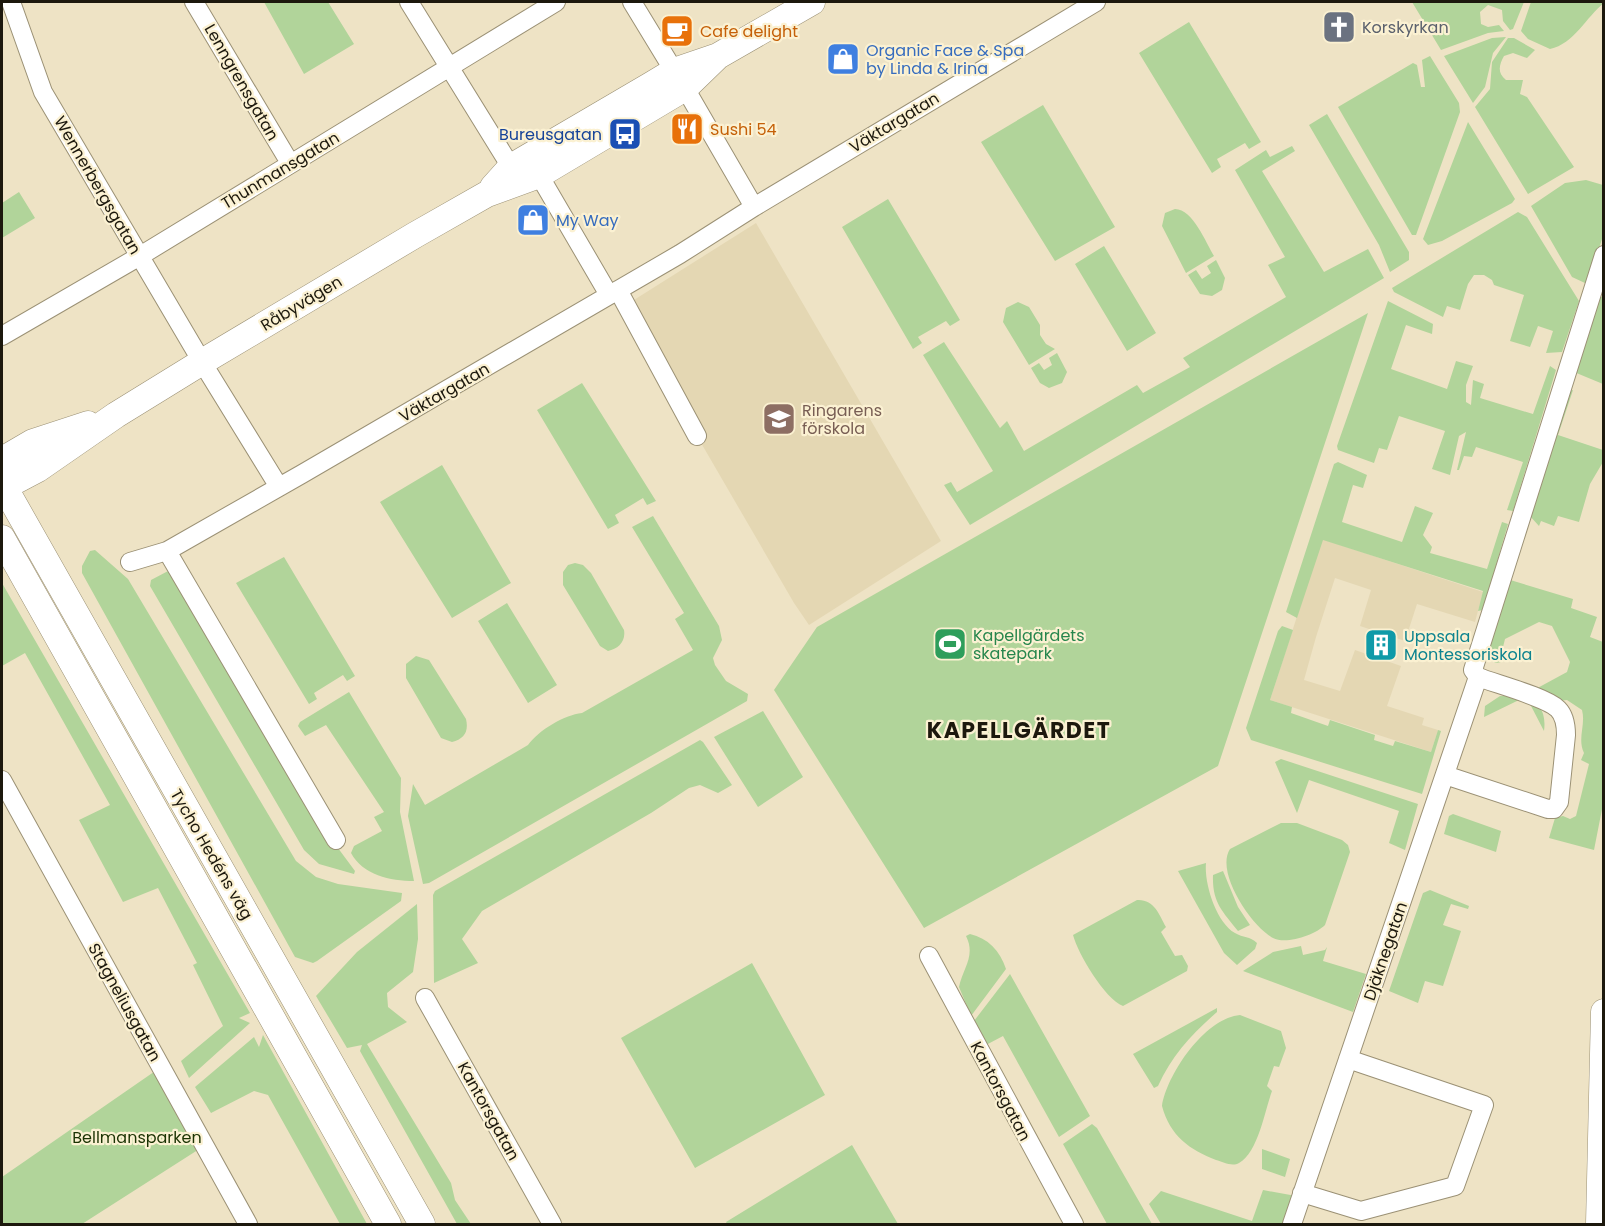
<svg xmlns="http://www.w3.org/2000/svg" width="1605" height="1226" font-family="Poppins,sans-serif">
<rect width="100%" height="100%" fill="#eee3c5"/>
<!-- built -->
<path fill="#e4d7b3" d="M756,223l185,318 -132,84 -15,-22 -97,-167 -71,-131z
M1322,539l161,53 -8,30 -58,-18 -12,37 -45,-15 11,-36 -36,-12 -19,59 -12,43 36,11 15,-41 46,16 -14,40 37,12 -2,7 16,5 -7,22 -161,-52z"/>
<!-- green -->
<path fill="#b1d49a" d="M264,2h64l26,42 -50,30z
M1412,2h112l-11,27 -3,1 -7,-9 -1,-11 -14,-5 -8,7 1,12 7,3 11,-2 5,6 -16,2 -47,17z
M1531,2h72l1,1c-18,14 -30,41 -54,46l-22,-10 -7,-8z
M1189,22l72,120 -12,7 -4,-6 -28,16 4,8 -9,6 -73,-120z
M1506,37l-13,16 -8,34 -12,16 -29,-47 48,-18z
M1508,38h6l21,12 -8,8 -14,-5 -9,3c-5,9 -7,17 2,24h17l-3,14 7,3 47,70 -46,27 -53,-87 15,-18 2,-27z
M1430,56l29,47 1,9 -44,123h-4l-74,-128 75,-44 4,2 4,22h4l-3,-27z
M1043,105l72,122 -60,34 -74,-119z
M1327,114l82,138v8l-19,12 -11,-27 -70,-120z
M1468,122l47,77 -3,4 -70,38 -14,4 -5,-6z
M1292,146l3,5 -33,20 62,101 44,-23 16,29 -414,247 -26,-40 7,-3 6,10 36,-21 -70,-116 21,-13 56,86 7,-7 17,30 113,-66 6,8 47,-26 -7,-9 103,-61 -18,-32 17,-8 -50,-87 31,-20 4,7z
M1586,180l17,5v51l-14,43 -4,4 -13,-6 -41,-71 34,-23z
M19,192l16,26 -33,20v-35z
M888,199l72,121 -10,6 -4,-5 -28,16 4,6 -9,6 -71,-122z
M1175,209c18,0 31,34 39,47l-28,17 -24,-47 3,-13z
M1518,212l9,5 52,84 -17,51 -16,1 7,-22 -15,-5 -8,21 -20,-6 14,-46 -30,-10 -2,-5 -8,-5h-10l-6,9 -8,26 -13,-4 -4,11 -49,-25 -2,-4z
M1104,246l52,87 -29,18 -52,-87z
M1216,260l9,18 -3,12 -10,6 -12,-2 -12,-19 8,-5 6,9 9,-6 -4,-7z
M1603,296v88l-29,-12 25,-74z
M1388,301l45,23 -1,10 -26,-9 -15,44 56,20 9,-28 17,5 -7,19v17l5,3 2,-25 11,4 -4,14 53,16 17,-48 6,4 -43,141 -6,-1 16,-48 -47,-15 -4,10 -8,-1 -5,14h-2l9,-38 -7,4 -9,39 -18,-6 13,-38 -46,-15 -12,34 -8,-2 -5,15 -36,-13 -1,-4z
M1018,302l11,5 11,18v10l6,9 9,5 -26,16 -26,-43 3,-14z
M1368,313l-150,453 -294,162 -150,-238 43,-63z
M1057,353l10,19 -5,11 -13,5 -9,-5 -9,-15 8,-5 5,7 8,-5 -3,-7z
M582,383l74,118 -9,4 -4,-7 -28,17 4,8 -11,6 -71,-119z
M1573,390l-15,45 45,15v12l-13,22 -11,38 -21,-6 -4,10 -13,-5 -2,5 -10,-11 40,-124z
M1338,462l29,13 -4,13 -10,-3 -11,37 60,20 13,-36 18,7 -10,22 9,12 -2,6 57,16 15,-47 6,2 -25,86 -5,1 5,-20 -160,-51 -26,78 -11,-6 48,-148z
M442,465l69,118 -59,35 -72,-116z
M653,516l66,110 3,14 -9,18 2,7 11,16 22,13 -1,7 -318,182 -6,1 -15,-68 5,-32 12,21 103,-60c11,-15 36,-30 54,-32l111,-63 -18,-31 9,-6 -52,-86z
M95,550l33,29 168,282 20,16 22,7 64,9 -1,8 -84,60 -4,2 -18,-6 -213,-384v-7l8,-15z
M284,557l71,119 -8,5 -4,-6 -29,18 3,6 -8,5 -73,-121z
M575,563l8,2 8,8 33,57c2,12 -6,19 -16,21l-8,-5 -37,-61v-13l5,-7z
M170,570l162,270 23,31 -1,3 -35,-10 -15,-14 -154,-264 1,-6z
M1507,579l66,20 -2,9 26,9 -7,20 13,5 1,157 -10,51 -45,-12 6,-20 8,-2 7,3 6,-3 13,-52 -8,-4 3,-7c-7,-15 2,-28 -2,-43l-15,-10 -9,1 -26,-10 35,-19 3,-10 -18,-36 -13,-4 -34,17 -3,12 5,10 -11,2 -13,-6z
M2,583l248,430 -11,5 11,5 -61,55 -8,-17 42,-35 -30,-61 4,-2 -39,-75 -35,14 -44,-82 31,-15 -85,-152 -23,13z
M507,603l50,82 -29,18 -50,-82z
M1282,626l11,4 -23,70 22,7 -1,6 37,13 2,-6 45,15 -1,5 19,6 2,-5 36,11 7,-22 3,1 -19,63 -171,-54 -5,-12 32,-97z
M416,656l13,4 37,59c3,13 -2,20 -14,23l-11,-4 -35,-60v-14z
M349,692l52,86 -1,34 14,69c-24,0 -51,-6 -63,-28l3,-7 28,-15 -8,-14 10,-5 -58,-87 -21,11 -7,-10 2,-4z
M1500,696c27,-3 48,5 44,35l-14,-27 -11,-4 -35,17 1,-11z
M763,711l40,66 -45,30 -44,-70z
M700,740l3,2 29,43 -14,8 -18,-8 -11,3 -38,25 -169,98 -20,28 16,24 -44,20 -1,-88 2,-4z
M1281,759l137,45 -13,46 -16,-7 10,-32 -90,-31 -12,33 -22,-51z
M1453,814l48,17 -5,21 -52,-18 5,-18z
M1281,823h16l45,17 6,5 2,7 -25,73c-10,10 -39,20 -52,13 -22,-12 -58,-66 -43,-89z
M1206,863c-2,20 10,59 29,70 8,5 15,3 22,10l-2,6 -18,16 -13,-12 -46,-82z
M1223,871l15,36 12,18 -12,6c-16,-20 -26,-29 -25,-56z
M1430,890l39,16 -1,3 -17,-5 -8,21 18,6 -18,55 -18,-5 -7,22 -29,-12 34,-98z
M1137,900c17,-1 22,14 29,27l-5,5 14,24 7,-1 6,11 -1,5 -64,35c-18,-7 -45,-52 -50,-71z
M417,904l1,35 -5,33 -26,21 1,14 19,15 -40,22 84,139 4,17 16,24h-14l-97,-173 2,-6 -15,3 -31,-52 41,-44z
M970,934c18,4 30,17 36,35l-35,47 -12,-29c4,-19 17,-31 7,-51z
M1301,946l2,9 22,-5 2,-3 -4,14 43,13 -13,38 -110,-41 30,-19z
M752,963l73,132 -130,73 -74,-130z
M1010,974l80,142 -31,21 -56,-101 -17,9 -12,-24z
M1217,1008v4c-25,22 -45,43 -59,74l-4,2 -21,-34z
M1240,1015l41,16 5,17 -7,19 -5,-1 -7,20 5,5c-7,19 -14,62 -33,72 -7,4 -16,-1 -23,-3 -26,-10 -46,-24 -54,-54 5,-32 43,-88 78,-91z
M263,1035l104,189h-27l-72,-129 -14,-4 -43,22 -16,-26 59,-50 5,10z
M161,1067l43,79 -122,78h-80v-47z
M1092,1124l5,4 55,96h-45l-44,-80z
M852,1145l46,79h-171l-1,-2z
M1262,1149l28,10 -5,18 -23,-8z
M1263,1190l33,6 -11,28h-124l-12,-20 12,-13 91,30z"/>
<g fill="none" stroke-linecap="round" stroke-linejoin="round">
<defs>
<path id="street" d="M11,2l32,90 159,270 77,125
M194,2l96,161
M409,2l102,165
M632,2l42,69
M685,88l69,119
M539,175l70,120
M618,290l79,146
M2,336l138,-80 416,-254
M167,551l169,289
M130,562l37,-11 135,-77 378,-220 74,-47 342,-205
M1445,775l103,34h6l5,-7 7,-67c0,-9 -1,-19 -8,-26 -12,-12 -62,-25 -80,-32l-5,-7 131,-415
M2,780l246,444
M929,956l145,268
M425,998l127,226
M1302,1193l59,18 94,-25 29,-81 -136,-46
M1292,1224l186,-547"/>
<path id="secondary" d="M493,187l18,-20 140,-82 23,-14 44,-15 94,-54
M2,460l31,-18 55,-18
M2,483l420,741
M2,488l36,-19 78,-54 86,-53 213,-127 72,-41 52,-19 146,-87 33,-32
M2,538l386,686
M1599,1224l5,-212"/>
</defs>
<!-- street casing -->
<use href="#street" stroke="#9b9175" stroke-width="20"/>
<!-- secondary casing -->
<use href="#secondary" stroke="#9b9175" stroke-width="27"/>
<!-- street -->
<use href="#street" stroke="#fff" stroke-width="18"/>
<!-- secondary -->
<use href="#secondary" stroke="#fff" stroke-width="26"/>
</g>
<!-- icons -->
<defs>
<symbol id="church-square" viewBox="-11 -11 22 22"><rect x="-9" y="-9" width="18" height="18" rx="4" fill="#6b7280" stroke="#fbf1d2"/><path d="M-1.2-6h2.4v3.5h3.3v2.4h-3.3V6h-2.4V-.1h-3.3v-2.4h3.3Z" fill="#fff"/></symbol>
<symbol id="cafe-square" viewBox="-11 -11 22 22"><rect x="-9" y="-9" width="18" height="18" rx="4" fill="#e8710a" stroke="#fbf1d2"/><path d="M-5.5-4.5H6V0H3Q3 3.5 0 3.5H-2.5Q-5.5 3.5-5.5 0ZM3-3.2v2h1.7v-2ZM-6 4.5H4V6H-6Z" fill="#fff"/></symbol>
<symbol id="shop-square" viewBox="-11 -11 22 22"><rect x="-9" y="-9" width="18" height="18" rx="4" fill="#3f7fe0" stroke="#fbf1d2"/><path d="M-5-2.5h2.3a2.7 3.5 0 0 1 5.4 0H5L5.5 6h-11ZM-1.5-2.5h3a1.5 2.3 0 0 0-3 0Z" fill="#fff"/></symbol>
<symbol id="restaurant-square" viewBox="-11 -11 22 22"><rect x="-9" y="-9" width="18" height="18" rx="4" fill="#e8710a" stroke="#fbf1d2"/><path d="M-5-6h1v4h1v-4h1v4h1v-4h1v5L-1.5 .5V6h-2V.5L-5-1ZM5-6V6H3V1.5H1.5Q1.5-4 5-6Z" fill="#fff"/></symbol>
<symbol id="bus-square" viewBox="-11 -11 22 22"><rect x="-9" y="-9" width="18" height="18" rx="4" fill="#1a4fb4" stroke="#fbf1d2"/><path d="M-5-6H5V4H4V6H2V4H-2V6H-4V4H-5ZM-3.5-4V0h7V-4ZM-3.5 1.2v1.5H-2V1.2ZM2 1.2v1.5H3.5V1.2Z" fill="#fff"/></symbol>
<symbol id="school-square" viewBox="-11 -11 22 22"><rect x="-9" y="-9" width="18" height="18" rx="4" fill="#8d6e63" stroke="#fbf1d2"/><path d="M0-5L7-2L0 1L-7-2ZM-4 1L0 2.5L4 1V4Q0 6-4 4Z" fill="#fff"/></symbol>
<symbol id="stadium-square" viewBox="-11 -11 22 22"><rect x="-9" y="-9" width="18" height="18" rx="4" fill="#2e9e5b" stroke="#fbf1d2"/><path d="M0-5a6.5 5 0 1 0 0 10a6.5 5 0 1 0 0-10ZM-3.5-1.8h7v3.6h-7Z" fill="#fff"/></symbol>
<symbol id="building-square" viewBox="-11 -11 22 22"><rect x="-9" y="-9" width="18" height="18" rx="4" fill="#0f9aa8" stroke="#fbf1d2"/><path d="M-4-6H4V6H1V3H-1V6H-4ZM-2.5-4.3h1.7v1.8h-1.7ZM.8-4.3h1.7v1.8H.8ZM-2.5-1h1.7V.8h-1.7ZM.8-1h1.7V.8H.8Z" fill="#fff"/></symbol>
</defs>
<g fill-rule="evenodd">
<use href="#church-square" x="1320" y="8" width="38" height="38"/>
<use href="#cafe-square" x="658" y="12" width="38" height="38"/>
<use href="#shop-square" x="824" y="40" width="38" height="38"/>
<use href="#restaurant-square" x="668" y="110" width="38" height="38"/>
<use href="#bus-square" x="606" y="115" width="38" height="38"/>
<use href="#shop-square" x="514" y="201" width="38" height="38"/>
<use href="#school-square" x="760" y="400" width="38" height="38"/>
<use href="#stadium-square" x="931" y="625" width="38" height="38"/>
<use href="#building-square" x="1362" y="626" width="38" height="38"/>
</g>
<g text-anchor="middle" stroke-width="4.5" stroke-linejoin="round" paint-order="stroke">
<!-- worship labels -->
<g font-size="16" fill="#5b616d" stroke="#fbf1d2" text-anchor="start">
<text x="1362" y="33">Korskyrkan</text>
</g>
<!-- food labels -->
<g font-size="16" fill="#c56008" stroke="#fbf1d2" text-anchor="start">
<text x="700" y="37">Cafe delight</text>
<text x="710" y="135">Sushi 54</text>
</g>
<!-- shop labels -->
<g font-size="16" fill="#366cbe" stroke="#fbf1d2" text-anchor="start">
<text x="866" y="56">Organic Face &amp; Spa<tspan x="866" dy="18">by Linda &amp; Irina</tspan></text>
<text x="556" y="226">My Way</text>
</g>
<!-- street labels -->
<g font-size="16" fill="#1c180d" stroke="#fbf1d2">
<text transform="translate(242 82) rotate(60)" y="6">Lenngrensgatan</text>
<text transform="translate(894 122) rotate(-31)" y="6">Väktargatan</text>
<text transform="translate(280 170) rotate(-31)" y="6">Thunmansgatan</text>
<text transform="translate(98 185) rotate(60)" y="6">Wennerbergsgatan</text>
<text transform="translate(301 303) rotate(-31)" y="6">Råbyvägen</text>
<text transform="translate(444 392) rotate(-30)" y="6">Väktargatan</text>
<text transform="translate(212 854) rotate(60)" y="6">Tycho Hedéns väg</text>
<text transform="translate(1385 951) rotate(-71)" y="6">Djäknegatan</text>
<text transform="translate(125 1002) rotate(61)" y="6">Stagneliusgatan</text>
<text transform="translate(1001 1091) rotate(62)" y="6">Kantorsgatan</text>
<text transform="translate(489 1111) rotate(61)" y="6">Kantorsgatan</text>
</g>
<!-- transit labels -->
<g font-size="16" fill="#164399" stroke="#fbf1d2" text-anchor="end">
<text x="602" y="140">Bureusgatan</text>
</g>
<!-- education labels -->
<g font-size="16" fill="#785e54" stroke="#fbf1d2" text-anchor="start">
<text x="802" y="416">Ringarens<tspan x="802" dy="18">förskola</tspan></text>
</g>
<!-- leisure labels -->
<g font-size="16" fill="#27864d" stroke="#fbf1d2" text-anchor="start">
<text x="973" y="641">Kapellgärdets<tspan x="973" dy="18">skatepark</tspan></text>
</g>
<!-- culture labels -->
<g font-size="16" fill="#0d838f" stroke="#fbf1d2" text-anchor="start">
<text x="1404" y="642">Uppsala<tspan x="1404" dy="18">Montessoriskola</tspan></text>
</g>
<!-- park labels -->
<g font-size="16" fill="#1b3303" stroke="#fbf1d2">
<text x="137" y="1143">Bellmansparken</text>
</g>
<!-- district labels -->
<g font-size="22" font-weight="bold" letter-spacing="1.5" fill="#1c180d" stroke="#fbf1d2">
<text x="1019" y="738">KAPELLGÄRDET</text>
</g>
</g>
<!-- border -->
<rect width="1605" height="1226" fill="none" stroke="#1c180d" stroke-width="6"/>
</svg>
